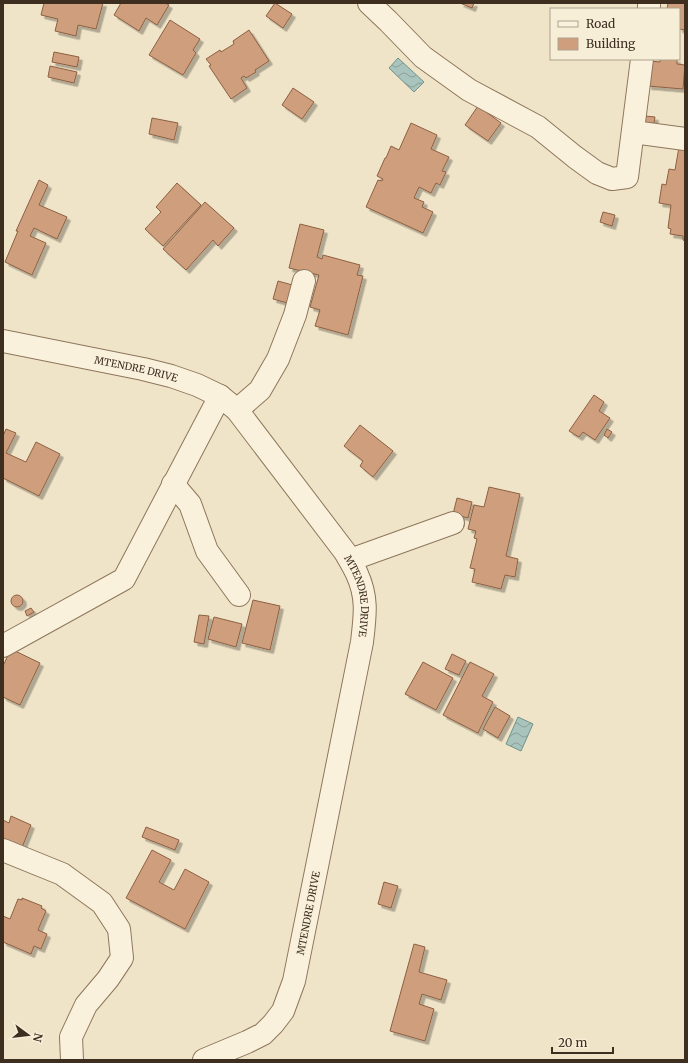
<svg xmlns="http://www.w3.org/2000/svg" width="688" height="1063" font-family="Merriweather,serif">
<defs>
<pattern id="water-waves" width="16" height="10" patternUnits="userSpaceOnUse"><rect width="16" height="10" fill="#a9c4bc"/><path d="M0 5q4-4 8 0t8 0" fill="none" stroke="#8ba098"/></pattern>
<filter id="shadow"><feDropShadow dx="3.5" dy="3.5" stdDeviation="0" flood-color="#0004"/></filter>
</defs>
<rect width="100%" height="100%" fill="#f0e4c8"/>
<!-- water -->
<path fill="url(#water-waves)" stroke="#6f938a" d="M398,58l26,24 -10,10 -25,-24z
M518,717l15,7 -12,27 -15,-7z"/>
<!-- building -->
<path fill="#cf9f7d" stroke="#8d5f41" filter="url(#shadow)" d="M44,3h59l-7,26 -18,-4 -2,11 -21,-5 3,-12 -17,-4z
M121,3h44l4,2 -12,20 -11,-7 -7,13 -25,-16z
M275,3l17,11 -9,14 -17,-12z
M460,3h14l-2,5z
M668,3h17v27l-6,-1v-20h-12z
M170,20l30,19 -7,11 3,3 -13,22 -34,-20z
M249,30l20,31 -14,9 1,2 -10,6 -2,-2 -3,2 6,10 -16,11 -22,-33 2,-1 -5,-6 14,-9 1,2 13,-8 -1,-3z
M54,52l25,5 -2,10 -25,-5z
M660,59h17v5l8,1 -2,24 -35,-3 2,-25 10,1z
M50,66l27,6 -3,11 -26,-6z
M293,88l21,14 -12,17 -20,-14z
M478,106l23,17 -13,18 -23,-16z
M645,116l10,1 -2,12 -9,-1z
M152,118l26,5 -4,17 -25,-6z
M411,123l26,12 -6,14 18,8 -7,14 4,1 -6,13 -4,-2 -5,10 -12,-6 -5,11 10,4 -2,5 11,5 -10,21 -57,-26 12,-27 4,1 1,-2 -6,-3 8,-18h1l5,-12 8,4z
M679,147l6,1v93l-2,-1v-4l-13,-2 1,-5 -3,-1 3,-23 -12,-2 3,-19 4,1 3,-16 6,1z
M39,180l9,5 -9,20 28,12 -10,22 -23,-11 -4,8 16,7 -14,32 -27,-13 13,-31h-2z
M177,183l24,22 -38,41 -18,-17 16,-17 -5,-5z
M205,202l29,26 -16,18 -5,-6 -27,30 -23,-21z
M603,212l12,3 -3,11 -12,-4z
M300,224l24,6 -7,27 5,2 1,-4 37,10 -3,10 6,1 -15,59 -33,-9 5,-16 -10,-3 9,-32 -30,-7z
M278,281l18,5 -5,18 -18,-5z
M594,395l10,7 -5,9 11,7 -15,22 -12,-8 -4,5 -10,-6z
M360,425l33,26 -20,26 -13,-11 3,-5 -19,-15z
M6,429l10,4 -10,20 20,9 10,-20 24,12 -21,42 -36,-18v-42z
M607,429l5,3 -4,6 -4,-3z
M489,487l31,7 -14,62 12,3 -3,18 -10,-2 -4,14 -29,-7 3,-13 -5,-1 7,-29 -3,-1 2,-7 -8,-2 6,-24 10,2z
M457,498l15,4 -4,16 -15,-4z
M11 601a6 6 0 1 1 12 0a6 6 0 1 1-12 0Z
M253,600l27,6 -10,44 -28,-7z
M31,608l3,4 -7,4 -2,-5z
M199,615l10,1 -5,28 -10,-2z
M214,617l28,7 -6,23 -28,-8z
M11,649l29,14 -20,42 -17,-8v-31z
M452,654l14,7 -7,14 -14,-6z
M423,662l30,16 -17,32 -31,-16z
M470,662l24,12 -12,22 11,6 -15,31 -35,-18z
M495,707l15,9 -12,22 -15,-9z
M11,816l20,9 -10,25 -18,-7v-23l6,3z
M146,827l33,13 -4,10 -33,-13z
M152,850l19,10 -12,22 15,8 11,-21 24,13 -24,47 -59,-31z
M384,882l14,4 -7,22 -13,-4z
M22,898l20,8 -1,2 5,3 -8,19 9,4 -6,15 -7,-3 -3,8 -28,-12v-26l7,3 8,-20 4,1z
M414,944l11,3 -6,25 28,8 -6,20 -19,-6 -3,10 15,5 -9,32 -35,-10z"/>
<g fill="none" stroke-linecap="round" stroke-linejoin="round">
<defs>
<g id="minor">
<path d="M369,3l19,18 35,36 46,33 69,37 37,30 22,16 15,6 15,-2 15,-118"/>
<path d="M649,9v-6"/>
<path d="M633,132l52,7"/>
<path id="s1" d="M3,341l140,28 28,7 26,9 23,11 17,14 108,142c4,7 9,15 12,22 11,24 8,42 5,68l-68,339 -11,30 -10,13 -10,10 -16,8 -43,18"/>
<path d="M237,410l23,-20 18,-31 17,-44 9,-34"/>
<path d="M173,484l17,20 17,47 32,44"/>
<path d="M350,560l103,-37"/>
<path d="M3,646l121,-67 96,-183"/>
<path d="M3,850l59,24 40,29 17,26 3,29 -14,21 -22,26 -15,32 1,23"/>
</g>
</defs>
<!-- minor casing -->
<use href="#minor" stroke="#8d765c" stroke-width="24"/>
<!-- minor -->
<use href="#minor" stroke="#faf1dc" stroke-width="22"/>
</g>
<g text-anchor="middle" stroke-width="3" stroke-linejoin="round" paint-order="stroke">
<!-- street labels -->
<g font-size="10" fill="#3d2e20" stroke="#f7eed8">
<text dy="4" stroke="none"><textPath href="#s1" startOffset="136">MTENDRE DRIVE</textPath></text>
<text dy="4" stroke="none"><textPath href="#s1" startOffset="472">MTENDRE DRIVE</textPath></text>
<text transform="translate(308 913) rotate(-79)" y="4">MTENDRE DRIVE</text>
</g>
</g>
<!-- border -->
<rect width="688" height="1063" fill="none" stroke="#3d2e20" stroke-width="8"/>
<!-- legend -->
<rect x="550" y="8" width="130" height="52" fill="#f7eed8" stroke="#ada18e"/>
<rect x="558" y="21" width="20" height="6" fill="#faf1dc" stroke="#ada18e"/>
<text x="586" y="28" font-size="12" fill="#3d2e20">Road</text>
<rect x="558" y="38" width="20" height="12" fill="#cf9f7d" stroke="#ada18e"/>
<text x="586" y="48" font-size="12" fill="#3d2e20">Building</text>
<!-- north arrow -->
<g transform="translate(28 1035) rotate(105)" stroke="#f7eed8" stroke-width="3" paint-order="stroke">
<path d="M0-3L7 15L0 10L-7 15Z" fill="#3d2e20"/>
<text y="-6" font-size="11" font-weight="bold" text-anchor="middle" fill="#3d2e20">N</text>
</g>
<!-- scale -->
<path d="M552 1047v6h61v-6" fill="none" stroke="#3d2e20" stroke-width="2"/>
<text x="558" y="1047" font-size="12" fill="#3d2e20" stroke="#f7eed8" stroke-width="3" paint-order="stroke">20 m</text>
</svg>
